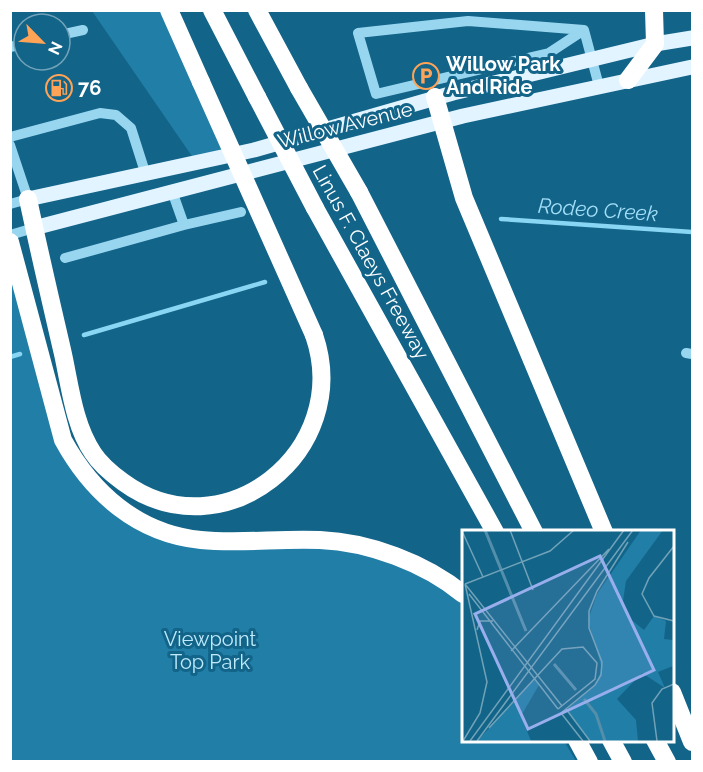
<svg xmlns="http://www.w3.org/2000/svg" width="703" height="772" font-family="Raleway,sans-serif">
<rect width="100%" height="100%" fill="#126489"/>
<!-- green -->
<path fill="#217ea7" d="M92,11h77l66,143 -39,8z
M10,242l69,227 83,63 202,15 99,47v146l101,1 12,20h-565z"/>
<g fill="none" stroke-linecap="round" stroke-linejoin="round">
<!-- stream -->
<path stroke="#89d6f4" stroke-width="4.5" d="M501,219l191,13
M84,335l181,-53
M10,357l10,-3"/>
<!-- minor -->
<path stroke="#98d6f0" stroke-width="10" d="M468,21l116,9 -35,23 -173,41 -18,-61z
M584,30l15,56
M60,35l23,-5
M10,47l14,-3
M10,137l90,-24 16,2 15,13 14,44
M10,145l18,54 -18,5
M172,191l12,34 57,-13
M10,235l24,-7
M65,258l119,-33
M686,353l6,1"/>
<!-- major -->
<path stroke="#e1f4ff" stroke-width="15" d="M28,199l226,-49 199,-57 202,-49 37,-6
M34,228l429,-112 229,-49"/>
<!-- highway -->
<path stroke="#fff" stroke-width="18" d="M169,10l32,72
M212,10l45,87
M257,10l42,78
M628,80l27,-36 -1,-34
M435,97l29,101 140,334
M359,192l175,340
M28,199c11,52 23,103 35,155 7,32 11,71 30,99 7,11 19,21 30,29 100,73 231,-31 191,-147
M315,208l180,324
M10,242l53,198c29,53 75,94 138,100 39,4 80,-2 119,0 49,2 105,23 143,54
M672,692l20,50
M577,740l12,22
M611,740l12,22
M655,740l12,22"/>
<!-- highway-bridge -->
<path stroke="#fff" stroke-width="18" d="M201,82l113,253
M299,88l60,104
M257,97l58,111"/>
</g>
<!-- icons -->
<defs>
<symbol id="parking-ring" viewBox="-11 -11 22 22"><circle r="9.5" fill="#126489" stroke="#ffa457" stroke-width="1.5"/><path d="M-3.5-5.5H1a3.5 3.5 0 0 1 0 7H-1V5.5H-3.5ZM-1-3.4V-.6H.8a1.4 1.4 0 0 0 0-2.8Z" fill="#ffa457"/></symbol>
<symbol id="fuel-ring" viewBox="-11 -11 22 22"><circle r="9.5" fill="#126489" stroke="#ffa457" stroke-width="1.5"/><path d="M-5.5-6h7V0h2V4h1.3V-2.5L3-4.5l.8-.8L6-3V5H2.5V1h-1V6h-7ZM-4.2-4.7v3.2H.2V-4.7Z" fill="#ffa457"/></symbol>
</defs>
<g fill-rule="evenodd">
<use href="#parking-ring" x="411" y="61" width="30" height="30"/>
<use href="#fuel-ring" x="44" y="73" width="30" height="30"/>
</g>
<g text-anchor="middle" stroke-width="6" stroke-linejoin="round" paint-order="stroke">
<!-- poi labels -->
<g font-size="20" font-weight="bold" fill="#fff" stroke="#126489" text-anchor="start">
<text x="446" y="71">Willow Park<tspan x="446" dy="23">And Ride</tspan></text>
<text x="78" y="95">76</text>
</g>
<!-- street labels -->
<g font-size="20" fill="#fff" stroke="#126489">
<text transform="translate(345 125) rotate(-14)" y="7">Willow Avenue</text>
<text transform="translate(371 262) rotate(61)" y="7">Linus F. Claeys Freeway</text>
</g>
<!-- park labels -->
<g font-size="20" fill="#beeafc" stroke="#126489">
<text x="210" y="646">Viewpoint<tspan x="210" dy="23">Top Park</tspan></text>
</g>
<!-- water labels -->
<g font-size="21" font-style="italic" fill="#a3dff8" stroke="#126489">
<text transform="translate(598 210) rotate(4)" y="7">Rodeo Creek</text>
</g>
</g>
<!-- overview -->
<g transform="translate(462 530)">
<rect width="212" height="212" fill="#126489"/>
<path d="M179,0h22l-37,51 -3,20 5,16 16,13 10,-14 12,5 -2,18 9,1v26l-15,6 7,16 -23,-15 -25,26 19,21 2,21h-48l-24,-31 29,-25 7,-16 -14,-49 9,-26zM73,149l4,6 -18,31 10,25h-54z" fill="#217ea7"/>
<path fill="none" stroke="#538fab" stroke-width="3" d="M23,0l41,101M92,134l22,26M122,169l12,15 9,27"/>
<path fill="none" stroke="#71a2b8" stroke-width="1.5" d="M48,0l23,60M0,1l21,46M212,16l-25,32 -7,16 12,22 20,5M3,54l85,-33 24,-21M3,54l97,122M7,64l89,115M15,100l3,-9h13M49,121l98,-102M104,179l24,32M99,183l22,28M99,183l34,-28 6,-10 1,-13 -13,-34v-17l8,-20 31,-49M27,198l73,-79 21,-2 14,16 -2,16 -37,30M1,211l17,-28 7,-31 -22,-98M8,211l154,-211M15,211l156,-211M195,211l-5,-38 10,-14 12,-5"/>
<path fill="#99afed" fill-opacity="0.15" stroke="#99afed" stroke-width="3" d="M138,26l54,114 -126,59 -53,-115z"/>
<rect width="212" height="212" fill="none" stroke="#fff" stroke-width="3"/>
</g>
<!-- border -->
<rect width="703" height="772" fill="none" stroke="#ffffff" stroke-width="24"/>
<!-- north arrow -->
<g transform="translate(42 42) rotate(115)"><circle r="28" fill="#126489" stroke="#71a2b8" stroke-width="1.5"/>
<path d="M0-4.5L10 22L0 15L-10 22Z" fill="#ffa457"/>
<text y="-9" font-size="16" font-weight="bold" text-anchor="middle" fill="#ffffff">N</text>
</g>
</svg>
